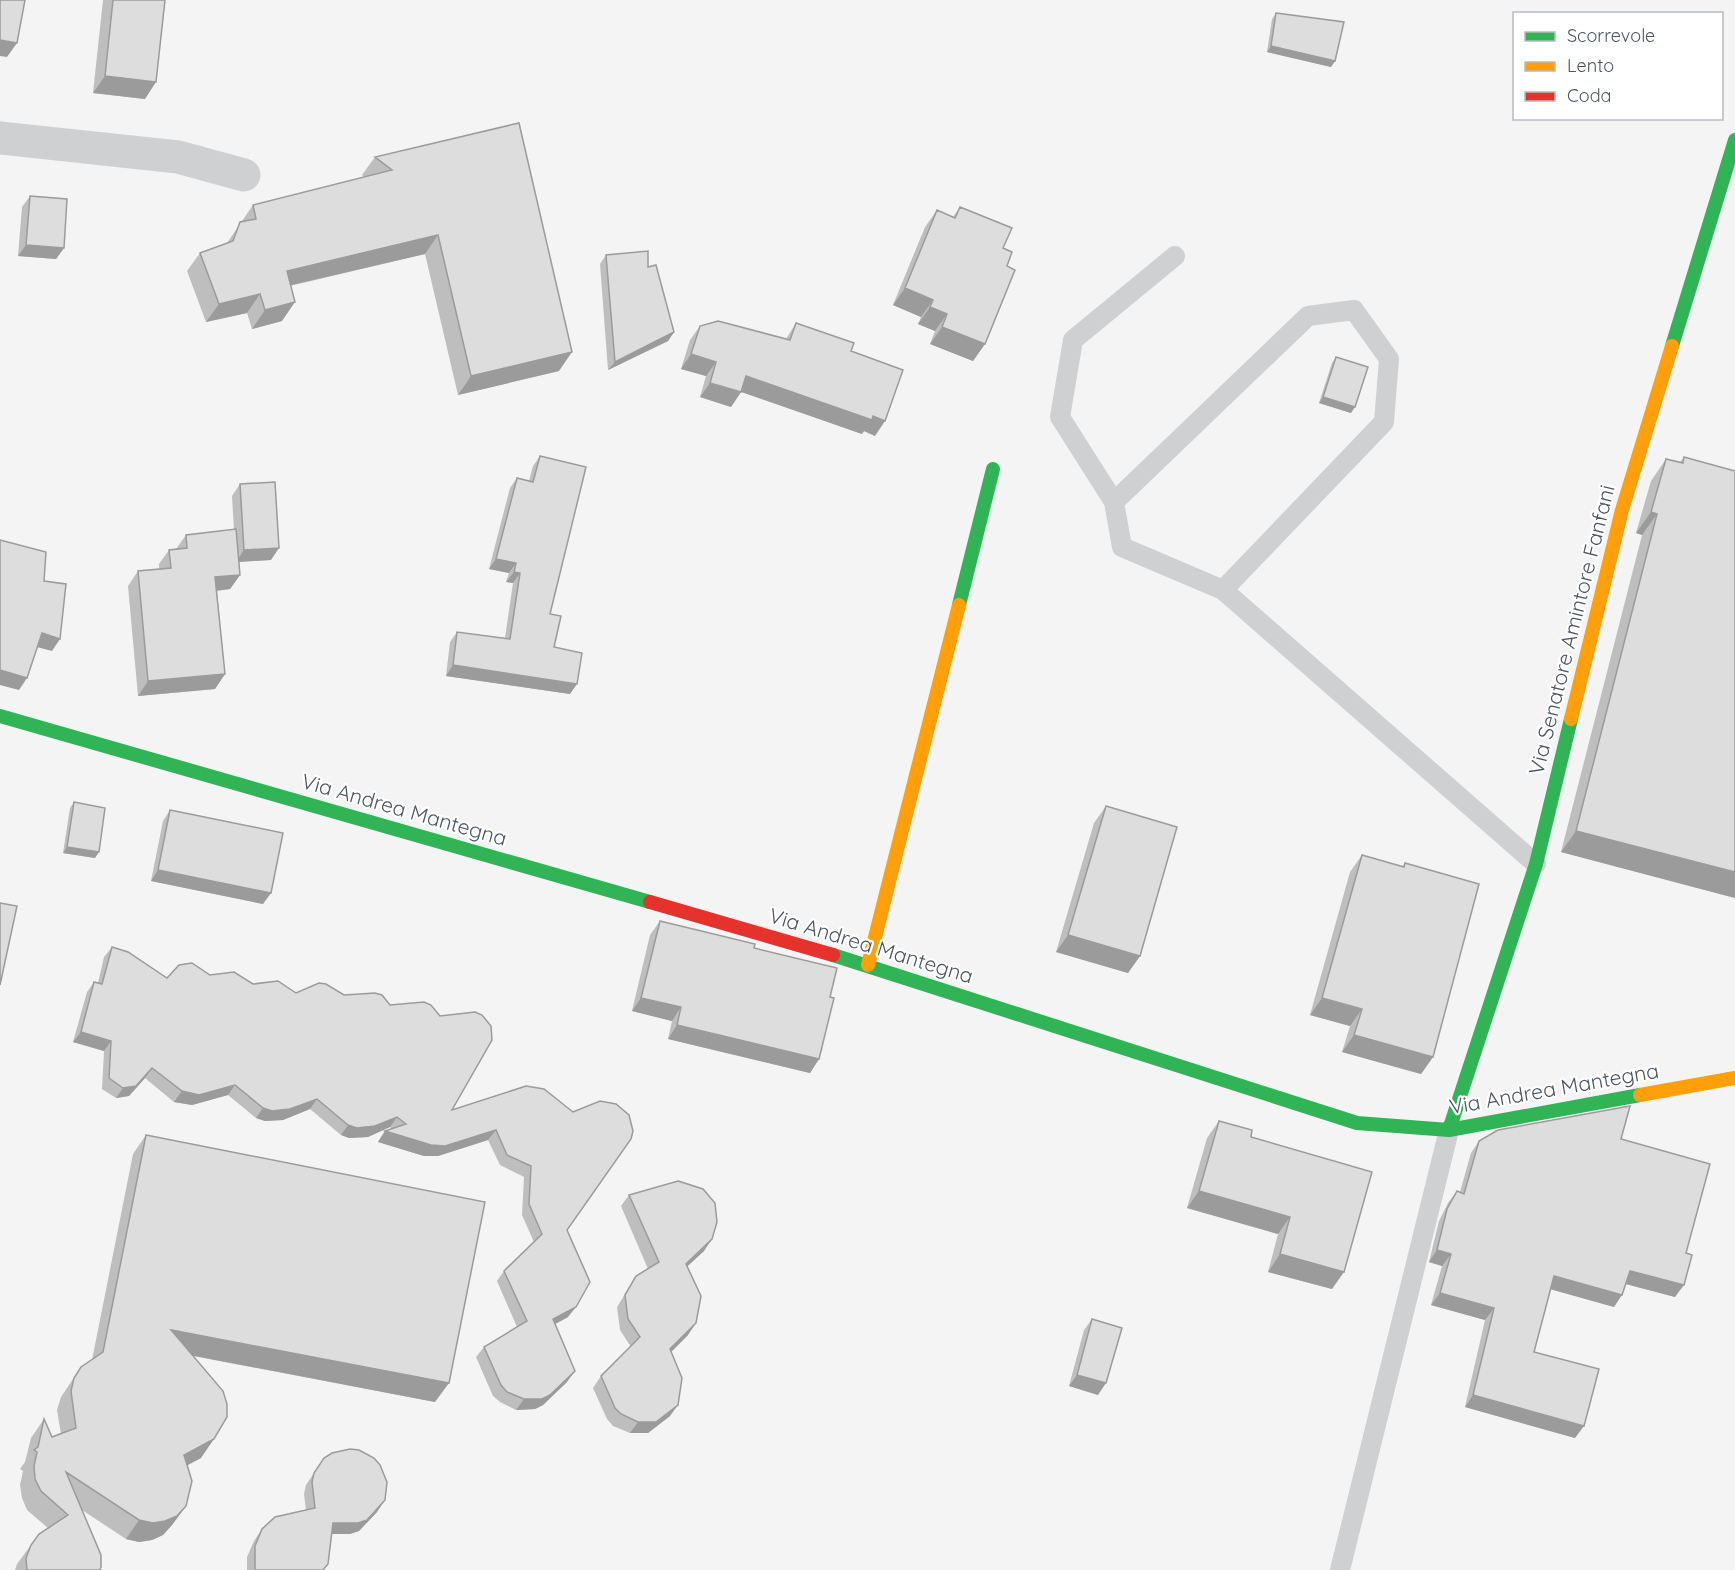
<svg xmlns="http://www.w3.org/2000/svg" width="1735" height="1570" font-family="Quicksand,sans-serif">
<rect width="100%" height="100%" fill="#f4f4f4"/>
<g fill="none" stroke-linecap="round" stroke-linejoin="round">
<!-- lane -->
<path stroke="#ced0d2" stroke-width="20" d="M1175,256l-102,84 -13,77 54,85 8,45 101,43
M1114,502l194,-186 46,-6 35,49 -5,63 -161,168 313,274
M1340,1570l109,-440"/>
<!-- street -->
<path stroke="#ced0d2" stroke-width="33" d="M0,138l178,19 66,18"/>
<!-- fast -->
<path stroke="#30b455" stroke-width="14" d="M1672,346l63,-206
M959,605l34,-136
M0,716l650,186
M833,955l524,168 92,7 191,-35
M1449,1130l87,-266 35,-145"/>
<!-- slow -->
<path stroke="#ff9f0a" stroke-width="14" d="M1571,719l51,-209 50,-164
M868,965l91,-360
M1640,1095l95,-17"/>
<!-- jam -->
<path stroke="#e5322d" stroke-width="14" d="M650,902l183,53"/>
</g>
<!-- wall -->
<path fill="#bebebf" d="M103,0h62l-20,99 -52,-6z
M1276,13l59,48 -4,6 -64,-15 5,-33z
M519,123l40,248 -101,24 -33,-141 -135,32 -8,35 -30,8 -5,-16 -41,9 -19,-51 13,-18 27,-10 26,-38 111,-28 -2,-2 13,-18z
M30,196l34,52 -8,11 -38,-3 4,-49z
M960,207l43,41 4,18 -22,78 -12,17 -43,-17 5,-13 -17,-7 3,-7 -28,-12 32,-78 12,-17 16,7z
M606,255l42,12 26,65 -6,9 -60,29 -8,-106z
M796,323l55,28 24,85 -11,-5 -2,3 -121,-42 -10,15 -31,-10 6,-21 -25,-7 9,-29 10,-14 86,13z
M1336,357l15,56 -32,-10 13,-40z
M540,456l10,158 4,33 16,47 -124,-18 4,-34 7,-10 48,6 8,-55 -7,-1 3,-9 -20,-4 21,-81 7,-10 12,3 4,-15z
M1684,457l51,14v427l-174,-46 81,-317 -6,-2 15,-52 15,-22 14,3z
M240,484l31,76 -32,2 1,13 -10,14 -13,2 8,83 -10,15 -77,7 -10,-110 10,-15 21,-2v-5l10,-14 7,-1 10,-14 48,-5 -2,-34z
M74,802l21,56 -32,-5 7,-45z
M1106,806l34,150 -12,17 -72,-21 38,-129z
M170,810l93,94 -112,-23 12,-60z
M1362,855l40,12 3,-4 28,194 -12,17 -79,-22 8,-26 -40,-11 40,-143z
M660,921l94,27 76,49 -11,62 -9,14 -142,-34 4,-18 -40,-10 18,-76z
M112,947l55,31 43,-3 242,135 74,-24 41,144 1,87 -13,7 12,58 -24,23 -8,4 -19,1 -16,-8 -7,-6 -17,-39 8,-10 33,-20 -20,-46 7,-10 30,-29 -12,-27 2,-38 -24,-12 -12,-25 -50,16h-14l-46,-14 7,-11 7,-2 -2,-2 -22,10 -19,1 -8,-3 -31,-26 -27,11 -18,1 -9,-3 -28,-23 -36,10 -18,-3 -29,-24 -16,18 -13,2 -14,-9 2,-38 -31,-9 14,-50 7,-10 4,1 6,-26z
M1219,1121l32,16 81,152 -64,-17 10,-38 -91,-26 20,-70z
M146,1135l289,267 -242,-46 8,102 -14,7 -1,41 -14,19 -9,10 -11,5 -13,2 -13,-3 -44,-29 18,60h-85l2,-6 14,-19 17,-17 -21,-18 -5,-12 -2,-13 3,-14 -3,-2 5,-7 6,-24 13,-19 8,18 9,-3 -4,-24 4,-13 20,-30 11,-7 41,-206z
M1621,1139l65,114 -11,44 -49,-13 -12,23 -63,-18 -17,63 41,86 -110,-31 20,-87 -54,-15 11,-39 -13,-4 10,-41 9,-18 9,-12 3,1 11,-39 8,-12z
M629,1195l75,56 -17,15 1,69 -17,17 -1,64 -22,17h-18l-17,-7 -6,-7 -14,-31 8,-12 30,-29 -11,-17 -3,-23 19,-31 12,-7 -27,-63z
M1092,1319l6,76 -29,-9 15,-56z
M324,1458l53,54 -18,19 -9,3h-19l-8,36h-76v-13l7,-16 8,-12 44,-19 -2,-16 2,-9z"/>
<!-- shaded-wall -->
<path fill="#9b9b9b" d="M0,40l17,3 -10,14 -7,-1z
M1271,46l64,15 -4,6 -64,-15z
M105,76l51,6 -11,17 -52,-6z
M438,235l-13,19 -151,35 13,-18z
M26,245l38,3 -8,11 -38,-3z
M905,288l28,12 -12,17 -28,-12z
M260,294l-13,19 -41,9 13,-18z
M295,302l-13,19 -30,8 13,-19z
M930,307l17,7 -12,17 -17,-7z
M942,327l43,17 -12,17 -43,-17z
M674,332l-6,9 -60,29 7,-8z
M572,352l-13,19 -101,24 13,-19z
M691,354l25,8 -10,14 -25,-7z
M746,376l127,40 12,5 -10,15 -11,-5 -2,3 -126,-44z
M710,383l31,9 -10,15 -31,-10z
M1323,397l32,10 -4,6 -32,-10z
M1651,512l6,2 -15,21 -6,-2z
M279,548l-8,12 -35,2 8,-12z
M496,559l20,4 -7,10 -20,-4z
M514,572l6,1 -7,10 -7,-1z
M240,575l-10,14 -25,3 10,-15z
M42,633l18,6 -8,12 -19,-5z
M453,665l124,19 -7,10 -124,-18z
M0,670l27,8 -8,12 -19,-5z
M225,674l-10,15 -77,7 10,-15z
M1576,831l159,41v26l-174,-46z
M67,847l32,5 -4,6 -32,-5z
M158,870l113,23 -8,11 -112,-23z
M1068,935l72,21 -12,17 -72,-21z
M641,998l40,9 -9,14 -40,-10z
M1322,998l40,11 -12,17 -40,-11z
M677,1025l142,34 -9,14 -142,-34z
M81,1032l30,9 -7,10 -31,-9z
M1354,1035l79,22 -12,17 -79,-22z
M152,1068l-7,10 -16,18 -13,2 7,-10z
M235,1085l-7,10 -36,10 -18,-3 8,-11z
M317,1099l-7,10 -27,11 -18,1 -9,-3 7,-10z
M397,1117l-7,10 -22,10 -19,1 -8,-3 7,-10z
M496,1130l-8,10 -50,16h-14l-46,-14 7,-11z
M1199,1191l91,26 -12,17 -91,-26z
M712,1239l-8,12 -26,24 8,-11z
M1437,1250l14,4 -9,12 -13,-4z
M1280,1254l64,18 -12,17 -64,-17z
M1630,1271l54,14 -9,12 -53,-14z
M1554,1276l68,19 -8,12 -68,-19z
M1440,1293l54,15 -9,12 -54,-15z
M576,1307l-8,10 -22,12 7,-10z
M696,1323l-8,12 -26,26 8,-12z
M171,1330l278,53 -14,19 -277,-53z
M575,1371l-8,11 -24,23 -8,4 -19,1 8,-11z
M1077,1375l29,8 -8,12 -29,-9z
M1473,1395l111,31 -9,12 -110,-31z
M678,1405l-8,11 -22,17h-18l8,-11z
M214,1439l-13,19 -30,16 13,-19z
M385,1500l-8,12 -18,19 -9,3h-25l8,-11z
M186,1506l-14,19 -9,10 -11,5 -13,2 -13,-3 13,-19z"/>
<!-- building -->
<path fill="#ddddde" stroke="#9b9b9b" stroke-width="1.5" d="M0,0h25l-8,43 -17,-3z
M113,0h52l-9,82 -51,-6z
M1276,13l68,9 -9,39 -64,-15z
M519,123l53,229 -101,24 -33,-141 -151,36 8,31 -30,8 -5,-16 -41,10 -19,-51 33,-12 7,-19 16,-3 -3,-14 139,-35 -17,-13z
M30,196l37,3 -3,49 -38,-3z
M960,207l52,21 -9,20 9,4 -5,14 8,4 -30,74 -43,-17 5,-13 -17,-7 3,-7 -28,-12 32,-78 18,8z
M648,251v16l8,-2 18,67 -59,30 -9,-107z
M718,321l72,19 6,-17 58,20 -3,8 52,19 -18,51 -12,-5 -1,4 -126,-44 -5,16 -31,-9 6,-21 -25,-8 9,-28z
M1336,357l32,10 -13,40 -32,-10z
M540,456l46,11 -36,147 11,2 -7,31 28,6 -5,31 -124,-19 4,-33 53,7 10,-66 -6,-1 2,-9 -20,-4 21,-81 16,4z
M1684,457l51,14v401l-159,-41 81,-317 -6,-2 15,-53 17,4z
M275,482l4,66 -35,2 -4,-66z
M236,529l4,46 -25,2 10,97 -77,7 -10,-110 33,-3 -2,-18 18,-2 -1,-13z
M0,540l46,12 -2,29 22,3 -6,55 -18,-6 -15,45 -27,-8z
M74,802l31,6 -6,44 -32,-5z
M1106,806l71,21 -37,129 -72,-21z
M170,810l113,23 -12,60 -113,-23z
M1362,855l42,12 1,-4 74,21 -46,173 -79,-22 8,-26 -40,-11z
M0,903l17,3 -17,79z
M660,921l95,23 -1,4 83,20 -7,29 4,1 -15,61 -142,-34 4,-18 -40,-9z
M112,947l16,5 39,26 12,-13 13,-2 18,12 24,-3 19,12 25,-3 18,12 23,-10 7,1 18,11 31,-2 7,2 8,10 34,-3 7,3 9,11 35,-4 7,3 9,11 1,14 -40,70 74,-24 18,3 29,23 27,-11 16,3 13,11 4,16 -2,8 -64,91 23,52 -14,25 -23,12 22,52 -25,24 -8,4h-18l-17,-7 -6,-7 -17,-38 43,-26 -23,-50 38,-37 -13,-30 2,-38 -24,-11 -11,-25 -51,16 -14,-1 -46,-14 21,-7 -9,-7 -22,9 -18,2 -9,-3 -31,-26 -27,10 -18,2 -9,-3 -28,-23 -36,10 -17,-4 -30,-23 -16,18 -13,2 -14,-10 2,-37 -30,-9 13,-50 8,2z
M1630,1106l-9,33 89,25 -24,89 6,2 -8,30 -54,-14 -8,24 -68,-19 -20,76 65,17 -15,57 -111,-31 21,-87 -54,-15 11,-39 -14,-4 10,-41 10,-18 7,3 15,-53 19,-11z
M1219,1121l33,9 -1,7 121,35 -28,100 -64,-18 10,-37 -91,-26z
M146,1135l339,67 -36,181 -278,-53 52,61 4,13v13l-13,22 -30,16 8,26 -6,25 -9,10 -12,5 -12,2 -14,-3 -73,-48 35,83v12l-1,3h-73l-1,-12 5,-13 8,-11 29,-19 -27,-24 -6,-12 -1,-13 3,-14 -3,-2 4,-3 6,-28 8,18 24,-9 -5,-37 3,-13 7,-11 22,-15z
M678,1181l25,8 12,14 2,19 -5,17 -26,25 15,32 -5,27 -26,26 12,29 -4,27 -22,17h-18l-17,-8 -6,-6 -14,-32 39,-39 -12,-18 -3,-24 11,-19 23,-14 -30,-67z
M1092,1319l30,9 -16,55 -29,-8z
M350,1449l9,1 15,8 6,7 7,17 -2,18 -18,20 -9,3h-25l-5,41 -5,6h-68v-24l7,-17 13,-12 40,-9 -3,-26 2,-9 10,-15 8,-5z"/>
<g text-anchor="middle" stroke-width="4.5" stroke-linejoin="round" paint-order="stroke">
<!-- street labels -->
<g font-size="21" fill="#4a5661" stroke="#fff">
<text transform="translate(1572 630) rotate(-76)" y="7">Via Senatore Amintore Fanfani</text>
<text transform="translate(404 810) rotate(16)" y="7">Via Andrea Mantegna</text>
<text transform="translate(871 946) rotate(17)" y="7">Via Andrea Mantegna</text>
<text transform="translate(1554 1089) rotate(-10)" y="7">Via Andrea Mantegna</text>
</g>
</g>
<!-- legend -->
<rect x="1513" y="12" width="210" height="108" fill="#ffffff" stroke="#b7bbc0" stroke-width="1.5"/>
<rect x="1525" y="32" width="30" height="9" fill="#30b455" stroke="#b7bbc0" stroke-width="1.5"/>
<text x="1567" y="42" font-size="18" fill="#4a5661">Scorrevole</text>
<rect x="1525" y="62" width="30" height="9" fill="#ff9f0a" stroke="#b7bbc0" stroke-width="1.5"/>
<text x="1567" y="72" font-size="18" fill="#4a5661">Lento</text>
<rect x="1525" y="92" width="30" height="9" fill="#e5322d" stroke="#b7bbc0" stroke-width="1.5"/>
<text x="1567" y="102" font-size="18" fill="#4a5661">Coda</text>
</svg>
